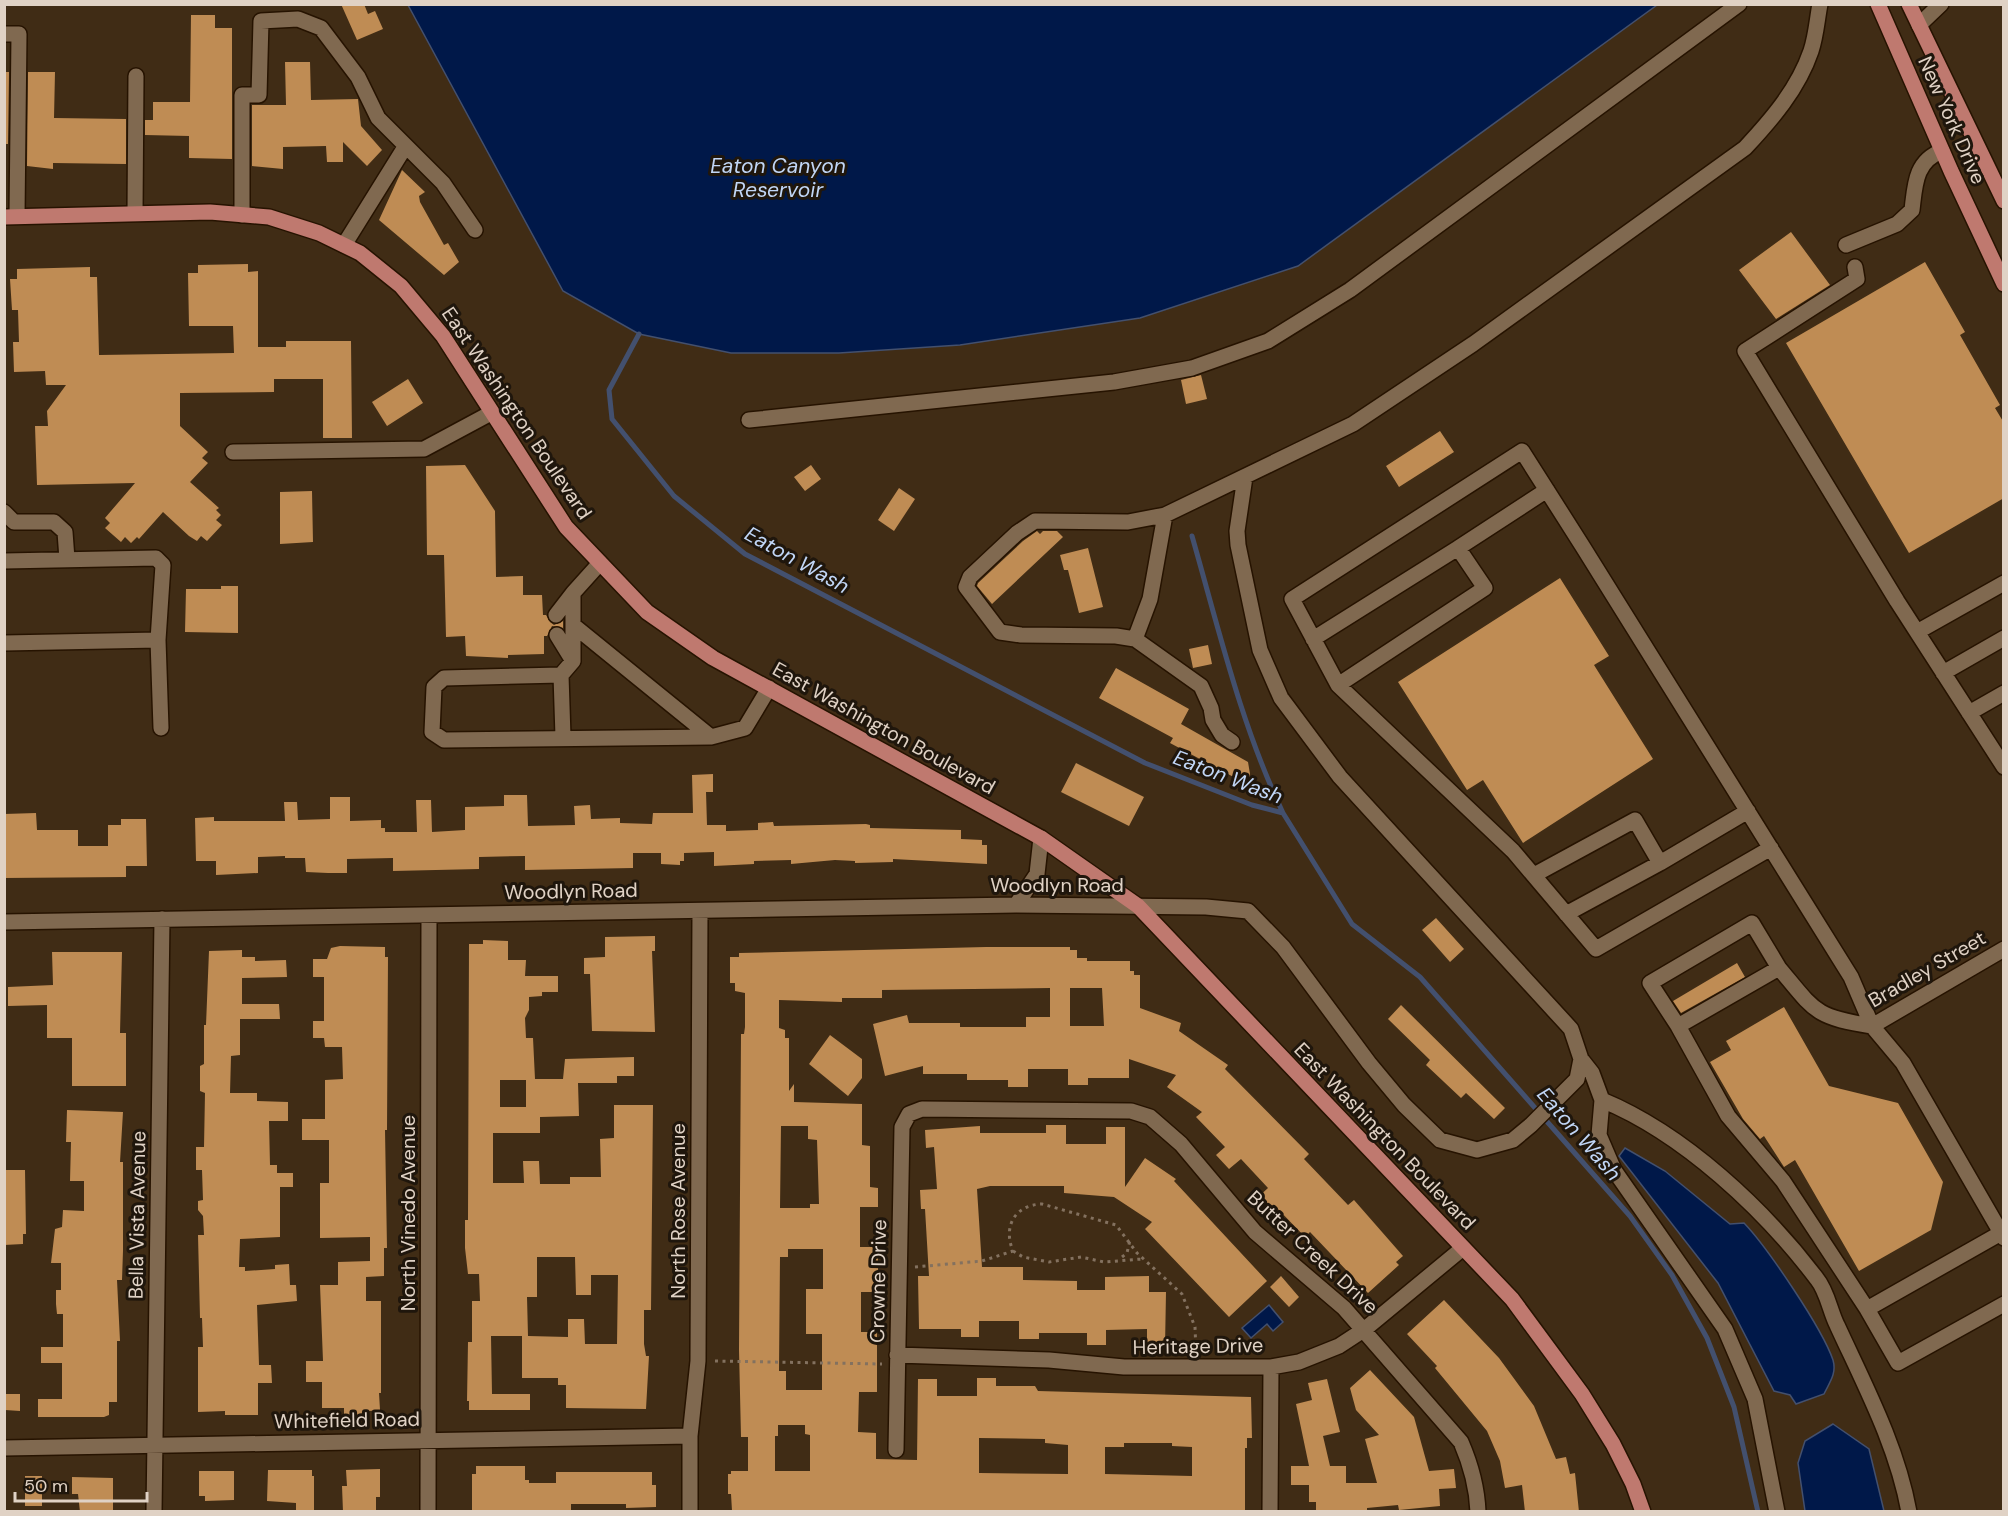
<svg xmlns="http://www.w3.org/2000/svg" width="2008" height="1516" font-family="'DM Sans',sans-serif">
<rect width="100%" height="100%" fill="#402c15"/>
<!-- water -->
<path fill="#001849" stroke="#43506e" stroke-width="1.5" d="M408,5h1249l-359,261 -158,52 -180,27 -121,8h-108l-92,-19 -76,-43z
M1625,1148l40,23 65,53 14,-1c23,24 78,105 89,137 4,14 -4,23 -9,34l-28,10 -6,-9 -16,-4 -56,-108 -99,-127z
M1269,1305l14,17 -10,9 -6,-7 -16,14 -9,-10z
M1833,1424l36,25 15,62h-79l-7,-48 7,-22z"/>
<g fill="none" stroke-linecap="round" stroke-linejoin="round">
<!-- stream -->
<path stroke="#43506e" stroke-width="5" d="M639,334l-30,56 3,29 62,77 71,58 400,209 107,42 31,8 69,111 68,53 210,239 42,59 35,63 27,69 24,105
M1192,536c27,94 49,189 91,277"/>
</g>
<!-- building -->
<path fill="#bf8c54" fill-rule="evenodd" d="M341,4h23l4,10 7,-3 8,18 -26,11z
M191,15h24v13h17v131l-43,-1v-22l-44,-1v-15h8v-18h37z
M285,62h25l1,38 47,-1 3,27 21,24 -15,16 -24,-24v20h-16l-1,-16 -43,1v22l-31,-3v-61h34z
M4,72h5l-1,72h-4z
M28,72h27l-1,46 72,1v45l-73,-1v6l-26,-3z
M402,170l23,22 -6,4 1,6 24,43 4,-2 11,19 -15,13 -65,-55z
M1791,232l39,53 -54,34 -37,-49z
M1925,262l40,70 -5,3 40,70 -5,3 9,15v75l-95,55 -123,-210z
M248,264v8l10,-1v76h28v-6h65l1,97h-29v-59h-49v13l-94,1v33l28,26 -6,6 6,5 -18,19 29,26 -3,2 5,5 -5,5 6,5 -15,16 -6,-5 -4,5 -8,-5 -26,-24 -24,27 -2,-2 -6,6 -6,-6 -4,5 -16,-14 5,-5 -5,-5 30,-35 -98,2 -2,-59h13l-1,-15 19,-26h-20l-1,-14 -31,1 -1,-30h6l-1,-32h-6l-2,-31h7v-10l73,-2v10h7l2,78 135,-2 -1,-27h-44l-1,-53h10v-8z
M1201,375l6,24 -21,5 -5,-24z
M408,379l15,24 -36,23 -15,-24z
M1440,431l14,21 -55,35 -13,-21z
M465,465l30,46 1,66 27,-1v19h19l1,20h3l4,7 4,3 9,-4v7l-11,-2 -5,10h-3v18l-36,1v3l-42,-2 -1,-20 -19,1 -2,-82h-17l-1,-89z
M811,465l10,14 -16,12 -11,-14z
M899,488l16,11 -21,32 -16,-11z
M312,491l1,51 -33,2v-52z
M1037,531l3,3 3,-3h14l6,6 -71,67 -15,-18 1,-3 45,-42z
M1088,548l15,59 -24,6 -11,-43h-4l-4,-15z
M1560,578l49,78 -15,9 59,94 -130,84 -40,-63 -16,10 -69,-108z
M221,586h17v47l-53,-1 1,-43h35z
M1208,645l4,19 -19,4 -4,-19z
M1116,668l73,41 -8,15 67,38 2,12 -2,6 -7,1 -71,-38 3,-5 -74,-40z
M1076,763l68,34 -15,29 -68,-34z
M713,774v18h-7l1,33h19v6l32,-1v-7l15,-1 1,4 92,-2 4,1v3l91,2v9l21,1v5h5v19l-94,-5v3l-38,1v-2l-20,-1 -44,4v-4l-37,1v3l-40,2v-14l-30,1v8h-4v4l-19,-1v-11h-28v15l-108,2v-14l-46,1v12l-86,2v-13l-46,1v14h-19l-22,-1 -1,-14h-20v-2l-27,1v16l-42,2v-14h-20l-1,-43 19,-1v4h71l-1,-19h13l1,18 32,-1v-22h20v24l31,-1v8h4v4h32l-1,-32h15l1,32 33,-2v-23l39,-1v-11h23l1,31 47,-1 -1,-19 16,-1 1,14 29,-1v5l32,1 1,-11h40l-1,-38z
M36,813l1,17h41v16h30v-21h13v-6h25l1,47h-21v11l-122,1v-64z
M1436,918l28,31 -14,13 -28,-32z
M655,936v15h-3l3,81 -63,-1 -2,-57h-6v-16l21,-1v-20z
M483,940l25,1v19h18l-1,16h33v16h-16v4l-13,1v13l-4,8 1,20h7l2,41h28l2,-20 69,-2v19h-17v7h-39l1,33 -39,1v16h-47v50h31l-1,-22h16l1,23h30v-7h31l-1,-38 14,-1v-33h39l-2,205h-7v34l2,12h3l-3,53 -80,-1v-23h-8v-7h-36v-42h-31l1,58h38v16h-61v-9h-2l1,-59h4v-41h8l-1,-27h-11l-3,-26v-28h3l1,-276h14zM500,1080h26v27h-26zM537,1257h38l1,38h15v-20h27l-1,69h-32l-1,-25h-16v18l-40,-1 -1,-39h10z
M340,946l45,1v10h3l-1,173h-2l2,118h-3v28l-18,1v24h15v92h-2l1,17 -11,1v4h-25v-7h-22v-26h-16v-21h17l-3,-76h18v-23l32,-1v-24l-50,1v-55h9v-43h-27v-21h23v-39l18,-1 -1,-32h-17l-1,-9h-11v-17h11v-44h-11v-18h14l4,-11z
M986,947h84v3h7v8h10v3h43v10h4v4h6v33l41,15 -2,8 49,34 -3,4 84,85 -5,5 44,46 6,-5 49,56 -7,6 3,3 -31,28 -58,-61 -5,5 -29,-30 -8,7 -13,-14 13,-12 -27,-29 -12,10 -13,-14 9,-8 -29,-30 6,-5 -35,-25 9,-12 -47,-16v19h-41v7h-20v-16h-40v18h-20v-7h-41v-6h-44v-8l-38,10 -12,-52 34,-9 2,8h51v4h66v-10h24v-29l-168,2v8h-40v4l-63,-2v28l6,2v8h4v53l5,-7v18l68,2v41l8,1v41l8,1v19h-18v40h18v45h-17v40h16v60h-18l-1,40 18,1v26l41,1 1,-81h19v17h40v-18h19v8h39l3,5 213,6 1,41h-5v10h-2v64l-513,-1 -1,-17h-3v-20h3v-3h17v-34h-7l-2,-87 2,-316h3l1,-7v-34l-10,-2v-8h-5v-26h9v-4zM1070,988h32l2,38h-34zM781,1126h27v13l9,1 2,64h-9v4h-30zM788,1249h35v40h-17v45h16v56h-36v-19h-7l1,-114h8zM778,1425h27v9l5,1v36h-35v-35h3zM979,1438l66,1v4l23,2v29l-89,-1zM1124,1443h48v3l20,1v29l-87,-2v-27h19z
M242,950v7h13v4l31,-1 1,17 -45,1v26h37l1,15h-40v36l-9,1 -1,37h27v8l31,1v19h-19l1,44h7v8h16v14h-13v50l-40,2 -1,28h6v4l30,-2v-4l14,-1 1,21h6l1,16 -40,4 2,60h12l1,18h-14v32h-33v-4l-27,1v-65h5l-1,-29h-2l-2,-83h6l-1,-19 -5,-6v-9l5,-1 -1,-30h-6v-23h8l1,-54 -5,-2v-25l4,-2v-39h2l3,-74z
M52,952h70l-2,81h6v53h-54v-48h-25v-33l-39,1v-19l45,-2z
M1737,963l8,14 -64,36 -8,-12z
M1401,1005l104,103 -11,11 -28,-26 -5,5 -35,-33 4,-5 -42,-41z
M1784,1007l45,79 69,17 45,79 -12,48 -72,41 -64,-111 -11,7 -20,-31 -4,3 -17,-20 -33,-57 21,-12 -5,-9z
M830,1035l32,24v19l-14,18 -39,-32z
M67,1110l56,2 -3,50h3v89l-1,29h-5l3,61h-3v61h-8v13l-5,2h-66v-18h24v-36h-21v-16h22v-33h-6l-1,-10v-14h5v-27h-10l4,-34 7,-2 1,-17 21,1v-30h-14l1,-39h-5z
M1046,1125h20v19h40v-17h19v60l20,-29 31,21 -2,2 93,100 -38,36 -84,-88 7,-7 -38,-25 -50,-4v-7h-74l-13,3 5,78h41v13l54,1v9h28v-13l44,-1v16h17l-1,55h-18v-18l-41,1v15h-19v-12h-48v6h-20v-18h-40v16h-18v-8h-42l-1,-53h11l-4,-67h-4l-1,-19 17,-1 -3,-42 -8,1 -1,-18 55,-4v7h66z
M4,1170h21l1,64h-3v10l-19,1z
M1281,1276l18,21 -10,10 -19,-20z
M1444,1300l55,58 35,48 22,53 10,-2 4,17 5,-1 4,39h-54l-3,-27 -17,3 -5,-27 -13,-30 -52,-63 2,-2 -30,-32z
M1370,1370l44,47 15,54 25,-2 2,19 -17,1 1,17 -41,4 -1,-5 -31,3v4h-51v-10h-7v-17h-18v-19h18l-13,-62 16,-4 -4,-17 19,-4 13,53 -17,4 7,30h16v17h31l-12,-44 14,-4 -23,-25 -6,-22z
M5,1394h15v17l-15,-1z
M476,1466h49v14h4v3h27v-11h96v13h4v22l-30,1v-4h-55v8h-99v-38h4z
M380,1469v28h-4v15h-33l-1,-26h5l-1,-16z
M268,1470h44v6h2v36h-18v-9l-29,-2z
M199,1471h35v29l-29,1v-5h-6z
M25,1476h17v30h-17z
M72,1477l41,1v34h-33l-2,-18h-6z"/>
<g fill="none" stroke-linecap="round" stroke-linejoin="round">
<defs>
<path id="minor" d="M1919,25l22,-21
M4,34h15l-2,182
M135,213l1,-137
M242,215v-120h17l2,-74 37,-2 23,9 37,49 20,41 65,65 32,47
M344,245l61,-98
M1846,245l51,-21 15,-14c3,-25 3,-49 30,-59
M1855,267l2,12 -112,72 152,250 107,166
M749,420l365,-38 78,-14 76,-27 82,-51 389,-286
M233,452l191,-3 67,-36
M1547,490l-89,58 27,40 -147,97 -46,-86 230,-148 61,96 268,430 21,49 31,37 101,175
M4,512l10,10h40l11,10 2,27
M4,561l152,-3 7,7 -5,75 3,88
M600,563l-27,30v68l-12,14 -117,3 -10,9 -2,45 12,8 267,-3 34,-9 24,-40
M556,615l17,-22
M573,625l138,112
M1917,632l87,-49
M557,635l16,26
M1135,639l15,-40 15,-84
M1313,639l145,-91
M4,643l154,-3
M1943,673l61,-35
M561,675l2,62
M1338,685l175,166 83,98 175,-101
M1969,713l35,-20
M1232,742l-10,-7 -9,-15 -2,-12 -10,-22 -66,-47 -19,-3 -95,-1 -21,-3 -34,-45 4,-10 47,-44 18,-12 93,1 37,-7 188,-91 120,-80 272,-196c27,-29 53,-59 66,-97 5,-15 6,-31 9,-47
M1534,875l101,-55 25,43 88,-52
M1016,905l21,-31 4,-36
M1566,914l94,-51
M4,922l1012,-17 190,2 42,4 35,36 86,116 35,42 36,35 37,10 36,-10 18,-15 46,-46 4,-20 -10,-30 -231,-252 -59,-79 -21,-48 -22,-105 -1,-14 8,-54
M1779,968c36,43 35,49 93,58
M1678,1026l-28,-43 102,-60 27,45 -101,58 50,90 55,65 84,128
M1872,1026l132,-77
M1581,1059l11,14 10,27 -3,35 15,35 111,159 30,70 22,113
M1602,1100c82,34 162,109 215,179 10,12 13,32 20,46 28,61 60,121 72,187
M2001,1233l-134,76 31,54 106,-59
M897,1355l152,5 75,7h147l28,-5 40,-16 26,-17 98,-81
M4,1448l686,-12
M896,1450l6,-323 7,-13 13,-5 209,2 19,6 31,27 74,88 89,76 117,134c10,23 16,44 17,70
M154,1512l8,-593
M428,1512l1,-597
M690,1512v-76l8,-75 2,-450
M1270,1512l1,-145"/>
<path id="major" d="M1878,4l73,167 53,113
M1909,4l95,197
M4,217l206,-5 59,5 50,16 41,20 41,33 42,50 123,191 81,85 66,46 328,180 97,68 374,393 70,95 31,50 20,40 10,28"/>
</defs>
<!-- minor casing -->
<use href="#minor" stroke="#261300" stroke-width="18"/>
<!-- major casing -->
<use href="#major" stroke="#261300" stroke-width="18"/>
<!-- path -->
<path stroke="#83715f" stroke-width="3" stroke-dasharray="3 4.5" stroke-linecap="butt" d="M1013,1251l10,6 26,5 32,-5 23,5 38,-3
M1122,1257l5,-4 3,-13
M915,1267l67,-6 31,-10c-10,-24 1,-46 29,-47l74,21 21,28 45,41 13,33 1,25
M715,1361l167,3"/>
<!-- minor -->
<use href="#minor" stroke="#806950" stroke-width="15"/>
<!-- major -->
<use href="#major" stroke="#bf796f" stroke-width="15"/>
</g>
<g text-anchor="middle" stroke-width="6" stroke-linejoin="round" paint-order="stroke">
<!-- street labels -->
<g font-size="20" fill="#e0d2c5" stroke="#1f160c">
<text transform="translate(1952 120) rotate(66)" y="7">New York Drive</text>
<text transform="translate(517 413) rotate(56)" y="7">East Washington Boulevard</text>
<text transform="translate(884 728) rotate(29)" y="7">East Washington Boulevard</text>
<text x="1057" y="892">Woodlyn Road</text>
<text transform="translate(571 891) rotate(-1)" y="7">Woodlyn Road</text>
<text transform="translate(1927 969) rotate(-30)" y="7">Bradley Street</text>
<text transform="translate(1385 1136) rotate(46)" y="7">East Washington Boulevard</text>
<text transform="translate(678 1211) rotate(-90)" y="7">North Rose Avenue</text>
<text transform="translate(408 1213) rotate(-90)" y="7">North Vinedo Avenue</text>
<text transform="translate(137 1215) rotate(-89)" y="7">Bella Vista Avenue</text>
<text transform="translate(1313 1252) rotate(43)" y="7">Butter Creek Drive</text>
<text transform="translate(878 1281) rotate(-89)" y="7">Crowne Drive</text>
<text transform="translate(1198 1346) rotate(-1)" y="7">Heritage Drive</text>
<text transform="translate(347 1420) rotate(-1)" y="7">Whitefield Road</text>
</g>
<!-- water labels -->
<g font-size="21" font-style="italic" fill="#c1d6f6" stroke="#1f160c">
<text x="778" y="173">Eaton Canyon<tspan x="778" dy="24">Reservoir</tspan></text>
<text transform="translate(797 560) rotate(29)" y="7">Eaton Wash</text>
<text transform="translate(1228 777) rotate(21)" y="7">Eaton Wash</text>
<text transform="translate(1579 1134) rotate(49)" y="7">Eaton Wash</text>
</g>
</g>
<!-- border -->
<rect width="2008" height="1516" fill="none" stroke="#e0d2c5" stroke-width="12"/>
<!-- scale -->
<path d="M15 1492v9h132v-9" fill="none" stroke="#e0d2c5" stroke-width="3"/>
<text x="24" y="1492" font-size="18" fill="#e0d2c5" stroke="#1f160c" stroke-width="4.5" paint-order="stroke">50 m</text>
</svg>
